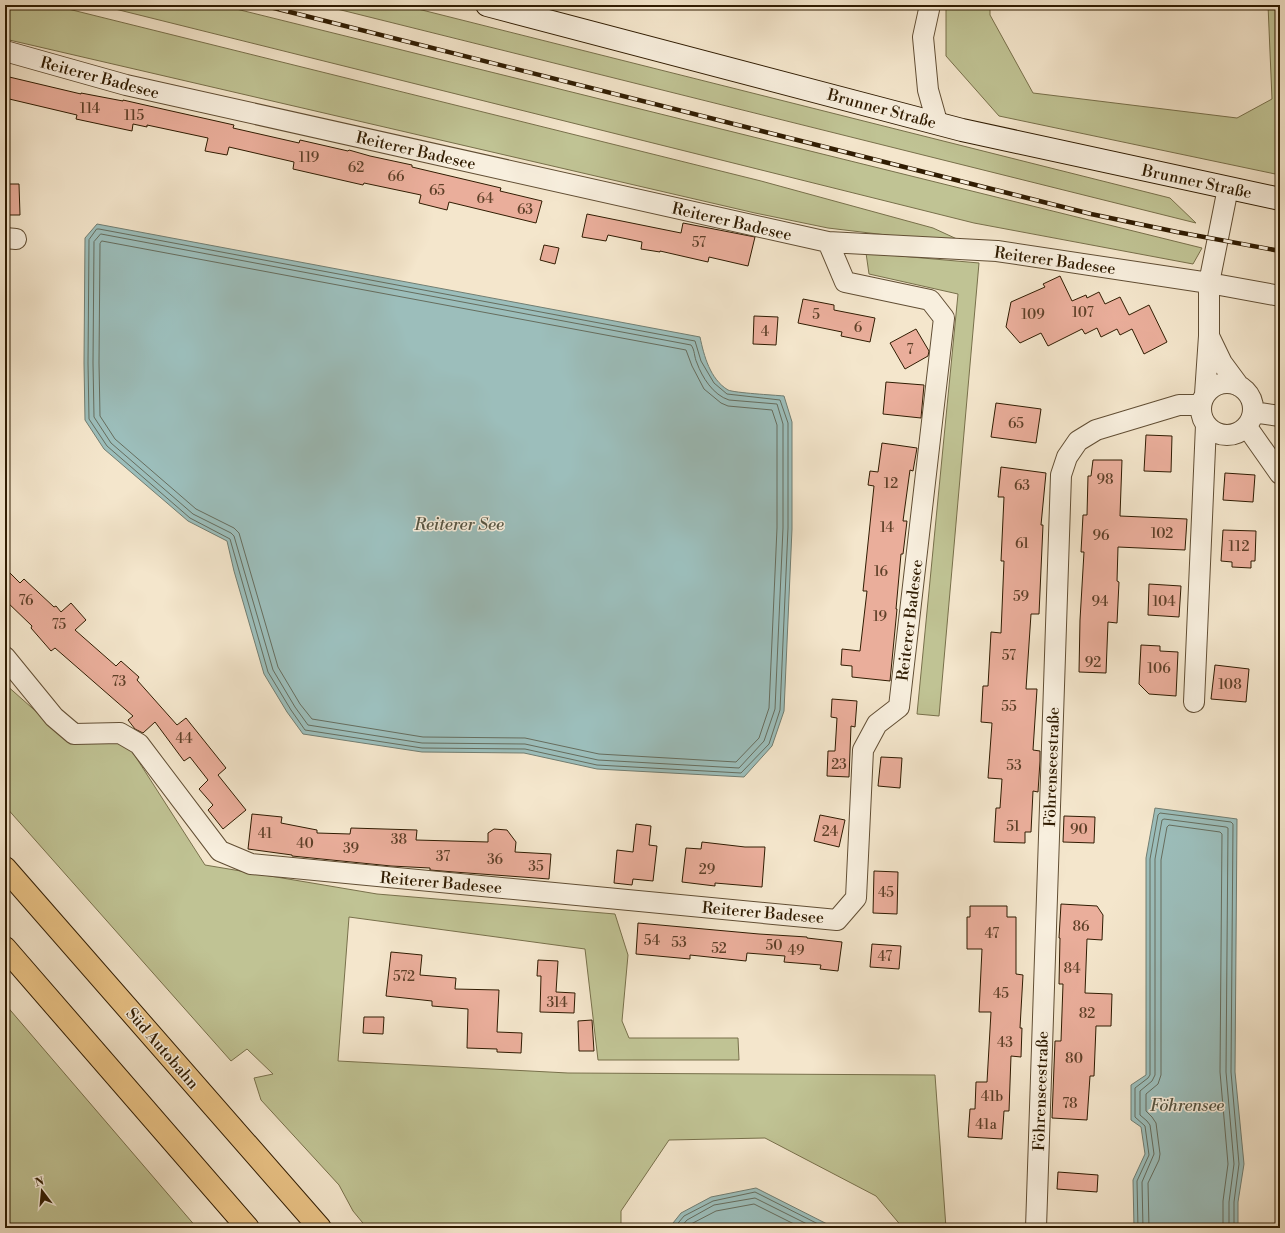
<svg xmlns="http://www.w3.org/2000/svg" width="1285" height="1233" font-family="'Libre Bodoni',serif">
<rect width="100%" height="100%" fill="#f4e6cc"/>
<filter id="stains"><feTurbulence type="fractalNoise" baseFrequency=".005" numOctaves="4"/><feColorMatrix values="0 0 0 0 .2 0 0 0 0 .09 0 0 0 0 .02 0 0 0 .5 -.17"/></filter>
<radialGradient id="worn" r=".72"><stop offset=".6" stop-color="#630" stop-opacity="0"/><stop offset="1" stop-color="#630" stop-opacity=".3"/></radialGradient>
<!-- green -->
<path fill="#c0c394" stroke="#78704b" d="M5,5h47l709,176 172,47 37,17 -142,-17 -73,-15 -750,-174z
M99,5h121l982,243 -9,16 -219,-41z
M321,5h81l768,193 26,25z
M946,5h44v10l43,78 204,25 35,-19 -4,-94h12v170l-281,-59 -53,-60z
M866,253l113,10 -40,453 -22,-2 41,-420 -89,-20z
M5,684l61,54h49l15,10 75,117 172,29 238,20 13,41 -6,66 7,17h109l1,22h-141l-13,-111 -236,-32 -11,144 230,12 367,2 11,153h-43l-27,-32 -111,-58 -96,2 -48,71v17h-254l-14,-17 -14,-26 -78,-85 -7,-22 19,-4 -26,-25 -16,12 -226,-255z
M5,1004l192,224h-192z"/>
<!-- water -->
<path fill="#9cbebb" stroke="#717d71" d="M97,224l603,113c4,19 10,42 28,53 7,3 46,5 56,6l8,26v107l-8,182 -12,35 -28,31 -147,-8 -73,-16 -102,-1 -119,-18 -16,-22 -23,-38 -30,-103 -7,-30 -39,-20 -84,-72 -19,-29 -1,-57 1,-125z
M1155,808l82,11 -2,253 9,92 -6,38v26h-104l-1,-48 12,-26 -4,-27 -10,-7v-35l15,-10v-217z
M756,1188l79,40h-166l12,-15 30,-16z"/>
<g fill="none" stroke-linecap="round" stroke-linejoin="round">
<!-- shore -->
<path stroke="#666d5e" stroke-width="1" d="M97,229h2l596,112 6,20 13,22 13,11 53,6 8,23v105l-8,182 -11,34 -28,29 -144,-8 -72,-16 -103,-1 -117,-18 -14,-20 -23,-38 -38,-133 -40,-21 -83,-72 -18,-27 -1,-56 1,-123z
M101,234l590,111c4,5 3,12 6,18 5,14 16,32 32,37l48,4 6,20v104l-8,181 -11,32 -25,27 -141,-8 -73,-16 -103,-1 -114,-18 -13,-18 -22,-37 -39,-134 -3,-3 -38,-19 -82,-71 -17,-26 -1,-54 1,-121z
M102,241l584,109 6,16 12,23 17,14 7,3 44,4 5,15v103l-8,180 -10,30 -23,24 -137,-8 -74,-16 -102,-1 -111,-18 -12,-15 -22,-37 -39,-134 -5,-5 -38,-19 -81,-70 -15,-23 -1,-53 1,-119z
M674,1228l10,-12 29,-15 42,-9 71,36
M680,1228l7,-8 27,-15 41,-7 60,30
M688,1228l3,-4 25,-13 38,-7 48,24
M1138,1228l-1,-47 12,-26 -4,-29 -10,-9v-29l13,-10 2,-3v-216l8,-44 2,-2 71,9 2,2 -2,248 8,92 -5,38v26
M1143,1228l-1,-46 12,-28 -4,-29 -3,-4 -7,-6v-24l12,-10 3,-6v-216l7,-39 2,-1 62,8 2,1 -2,244 8,92 -5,38v26
M1149,1228l-1,-45 11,-23 1,-6 -4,-31 -4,-6 -6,-6v-17l12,-10 3,-9v-215l6,-33 2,-2 51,7 2,2 -2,238 8,92 -5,37v27"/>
</g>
<!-- building -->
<path fill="#eaae9b" stroke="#301c02" d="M5,76l76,18v-1l42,8v-1l44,10 67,15 -1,3 66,15 1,-3 48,11 1,-1 21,6 42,9v2l89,21 -1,3 42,10 -6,22 -87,-21 -2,8 -28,-7 2,-8 -57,-12 -1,2 -70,-16 1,-7 -65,-15 -2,8 -22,-4 3,-13 -61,-13v2l-14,-3 -1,7 -56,-12 1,-4 -72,-17z
M5,184h14l1,31h-15z
M587,214l94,19 2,-10 72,14 -7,29 -39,-9 -1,5 -48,-11v1l-19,-3 1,-7 -34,-7 -2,6 -24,-4z
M544,245l15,3 -4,16 -15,-4z
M1060,276l12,25 14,-6 1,3 12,-6 6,12 15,-7 9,18 20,-10 18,37 -23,12 -12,-25 -12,6 -3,-6 -16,8 -4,-9 -12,6 -3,-5 -34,17 -7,-13 -21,10 -14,-16 5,-25 34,-15 -2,-3z
M803,299l31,6v5l41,8 -5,24 -29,-6 1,-4 -44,-9z
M754,316l24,1 -2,28 -23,-1z
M916,329l13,22 -1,5 -23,13 -15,-26z
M886,382l38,3 -3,33 -38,-4z
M996,403l45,6 -5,34 -45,-6z
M1146,435l26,1 -1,36 -27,-1z
M882,443l35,5 -4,23 -3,-1 -7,51h4l-4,33h-2l-5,55h1l-7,72 -38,-4v-11l-11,-1 1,-16 18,2 7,-60h-4l11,-105 -6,-1 2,-14 8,1z
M1093,460h29l-2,56 67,3 -2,31 -67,-3 -1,34 2,1 -2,41 -9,-1 -2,51 -27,-1 1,-52 4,-68h-3l2,-37h4l1,-39h3z
M1001,467l45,6 -5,52h2l-4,89h-8l-5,75h11l-4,61 7,1v10l-2,31 -5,-1 -2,41h-6v11l-31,-1 2,-34h4l2,-29 -14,-1 4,-55 -11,-1 2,-36h5l3,-54 10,1 3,-72h-3l3,-64h-6z
M1225,473l30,2 -2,27 -30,-2z
M1223,530l33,1 -1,30h-4v7l-19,-1v-5l-11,-1z
M5,568l15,15 4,-4 30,28 2,-1 5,6 10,-9 15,17 -11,10 41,36 5,-5 18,16 -2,3 40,45 9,-7 40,50 -8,7 28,35 -23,19 -15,-19 5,-5 -14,-16 9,-9 -18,-23 -6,4 -29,-39 -12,11 -8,-4 -7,-9 5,-4 -78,-68 -4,3 -20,-23 1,-2 -27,-26z
M1149,584l32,2 -2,31 -31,-2z
M1141,645l19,1v5l18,1 -2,44 -27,-2 -10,-10z
M1215,665l34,4 -3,33 -35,-3z
M832,699l25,2 -2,26 -4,-1 -2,51 -22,-1 1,-25h7l2,-33 -6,-1z
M881,757l21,1 -2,30 -22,-2z
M252,814l30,3 -1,6 36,7v3l33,1 1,-6 66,2 -1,10 72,2v-9l6,-4 13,1 9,12 -1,10 36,2 -2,25 -95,-7 -24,-2v-2l-39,-2 -99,-10v-1l-44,-6z
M820,815l25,5 -6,27 -25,-6z
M1064,816l31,1 -1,26 -31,-1z
M636,824l15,2 -2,19 8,1 -4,35 -20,-2 -1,6 -18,-2 3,-33 16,2z
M702,842l43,5h20l-3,40 -47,-4v3l-33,-4 4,-34 15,1z
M874,871l24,1 -1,42 -24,-1z
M1061,904l36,2 6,9 -1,25 -15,-1 -2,54 27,1 -1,32h-15l-2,50h-4l-3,44 -35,-2 3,-77h6l2,-57h-4l1,-46h-1z
M970,906h37v11h9v57l7,1 -3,53h2l-1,29 -10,-1 -2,55h-5l-2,28 -34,-2 2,-28h5l1,-27h11l4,-70h-12l3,-63h-15v-32h3z
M638,923l121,11 48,3v1l35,4 -4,29 -18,-2 1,-4 -37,-3 1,-6 -38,-3 -1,8 -56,-6v4l-54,-5z
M872,944l29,2 -2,23 -29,-2z
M391,952l31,3 -2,20 36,3 -1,11 44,1 -2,42 25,1 -1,20 -24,-1v-3l-30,-1 1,-39 -36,-3v-5l-46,-5z
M538,960l20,1 -2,31 19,1 -1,20 -34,-1 1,-36h-4z
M364,1017h20l-1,17 -20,-1z
M592,1020l2,31h-15l-1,-30z
M1058,1172l40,3 -1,17 -40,-3z"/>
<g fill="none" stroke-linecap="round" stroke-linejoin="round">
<defs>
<path id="minor" d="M930,5l-7,32 5,53 9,32
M5,51l121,34 702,157 169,9 212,32 71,13
M5,238l11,1
M1209,336l13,27 17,23
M1201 409a26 26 0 1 1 52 0a26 26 0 1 1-52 0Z
M1205,394l4,-58v-53l19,-95
M1253,412l27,4
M1247,427l33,47
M5,657l49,60 20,17 46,-1 19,11 81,107 31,13 586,56 19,-22 7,-148 14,-26 22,-17 45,-389 -14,-18 -85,-18 -17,-40
M1194,702l12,-277
M1036,1228l25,-753 6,-18 11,-16 18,-11 83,-25h22"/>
<path id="secondary" d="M487,5l475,125 318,69"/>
<path id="motorway" d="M5,868l315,360
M5,948l243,280"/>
</defs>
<!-- minor casing -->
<use href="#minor" stroke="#614e34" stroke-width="22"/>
<!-- secondary casing -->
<use href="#secondary" stroke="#301c02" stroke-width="24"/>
<!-- motorway casing -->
<use href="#motorway" stroke="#301c02" stroke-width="24"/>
<!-- minor -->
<use href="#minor" stroke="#f8efde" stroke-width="20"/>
<!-- secondary -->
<use href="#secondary" stroke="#f8efde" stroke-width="22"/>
<!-- motorway -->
<use href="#motorway" stroke="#eac386" stroke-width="22"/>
<defs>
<path id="rail" d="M262,5l829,209 86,18 103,19"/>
</defs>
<!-- rail casing -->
<use href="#rail" stroke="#301c02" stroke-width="4.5"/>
<!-- rail -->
<use href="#rail" stroke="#f8efde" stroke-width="3" stroke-dasharray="9" stroke-linecap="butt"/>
</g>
<g text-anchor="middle" stroke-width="3" stroke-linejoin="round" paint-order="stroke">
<!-- number labels -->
<g font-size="14" fill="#5e4028">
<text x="90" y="113">114</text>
<text x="134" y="120">115</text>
<text x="309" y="162">119</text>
<text x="356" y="172">62</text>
<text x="396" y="181">66</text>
<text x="437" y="195">65</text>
<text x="485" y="203">64</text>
<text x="525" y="214">63</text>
<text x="699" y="247">57</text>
<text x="1083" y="317">107</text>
<text x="816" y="319">5</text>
<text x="1033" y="319">109</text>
<text x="858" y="332">6</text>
<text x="765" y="336">4</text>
<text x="910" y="354">7</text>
<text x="1016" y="428">65</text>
<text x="1105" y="484">98</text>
<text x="891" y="488">12</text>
<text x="1022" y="490">63</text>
<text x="887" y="532">14</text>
<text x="1162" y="538">102</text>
<text x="1101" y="540">96</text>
<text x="1022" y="548">61</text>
<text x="1239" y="551">112</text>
<text x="881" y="576">16</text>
<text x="1021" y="601">59</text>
<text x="26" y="605">76</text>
<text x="1100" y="606">94</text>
<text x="1164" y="606">104</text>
<text x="880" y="621">19</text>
<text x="59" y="629">75</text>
<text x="1009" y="660">57</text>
<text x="1093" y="667">92</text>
<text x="1159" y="673">106</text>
<text x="119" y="686">73</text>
<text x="1230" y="689">108</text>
<text x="1009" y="711">55</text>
<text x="184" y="743">44</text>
<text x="839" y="769">23</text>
<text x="1014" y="770">53</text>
<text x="1013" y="831">51</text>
<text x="1079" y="834">90</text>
<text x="830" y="836">24</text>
<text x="265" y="838">41</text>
<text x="399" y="844">38</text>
<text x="305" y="848">40</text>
<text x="351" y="853">39</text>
<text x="443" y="861">37</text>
<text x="495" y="864">36</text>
<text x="536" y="871">35</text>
<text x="707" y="874">29</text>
<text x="886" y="897">45</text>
<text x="1081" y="931">86</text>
<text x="992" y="938">47</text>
<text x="652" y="945">54</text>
<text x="679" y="947">53</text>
<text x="774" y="950">50</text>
<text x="719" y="953">52</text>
<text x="796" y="955">49</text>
<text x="885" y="961">47</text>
<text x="1072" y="973">84</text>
<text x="404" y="981">572</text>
<text x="1001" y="998">45</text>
<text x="557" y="1007">314</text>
<text x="1087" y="1018">82</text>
<text x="1005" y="1047">43</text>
<text x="1074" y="1063">80</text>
<text x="992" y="1101">41b</text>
<text x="1070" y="1108">78</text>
<text x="986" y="1129">41a</text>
</g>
<!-- street labels -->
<g font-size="16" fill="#301c02" stroke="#f8efde">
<text transform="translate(100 77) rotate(15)" y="6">Reiterer Badesee</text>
<text transform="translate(882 108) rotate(15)" y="6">Brunner Straße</text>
<text transform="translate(416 150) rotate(13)" y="6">Reiterer Badesee</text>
<text transform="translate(1197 181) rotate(12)" y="6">Brunner Straße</text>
<text transform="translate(732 221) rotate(13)" y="6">Reiterer Badesee</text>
<text transform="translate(1055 260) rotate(8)" y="6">Reiterer Badesee</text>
<text transform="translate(909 620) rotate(-83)" y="6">Reiterer Badesee</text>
<text transform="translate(1051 767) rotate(-88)" y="6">Föhrenseestraße</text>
<text transform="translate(441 882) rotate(5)" y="6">Reiterer Badesee</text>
<text transform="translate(763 912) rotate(5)" y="6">Reiterer Badesee</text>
<text transform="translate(163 1048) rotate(49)" y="6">Süd Autobahn</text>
<text transform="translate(1040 1091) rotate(-88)" y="6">Föhrenseestraße</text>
</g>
<!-- water labels -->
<g font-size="17" font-style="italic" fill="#565543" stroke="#f8efde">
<text x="459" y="530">Reiterer See</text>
<text x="1187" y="1111">Föhrensee</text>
</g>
</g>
<!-- margin -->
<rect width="1285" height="1233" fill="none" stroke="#f4e6cc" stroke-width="20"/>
<rect x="6" y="6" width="1273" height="1221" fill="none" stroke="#301c02" stroke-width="2"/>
<rect x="10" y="10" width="1265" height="1213" fill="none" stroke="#301c02"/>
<!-- north arrow -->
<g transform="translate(42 1191) rotate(344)" stroke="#f8efde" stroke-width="3" paint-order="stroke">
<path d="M0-3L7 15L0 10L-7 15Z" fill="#301c02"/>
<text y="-6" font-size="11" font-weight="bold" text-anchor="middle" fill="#301c02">N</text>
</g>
<rect width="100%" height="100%" filter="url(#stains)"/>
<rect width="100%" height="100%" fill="url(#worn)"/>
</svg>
